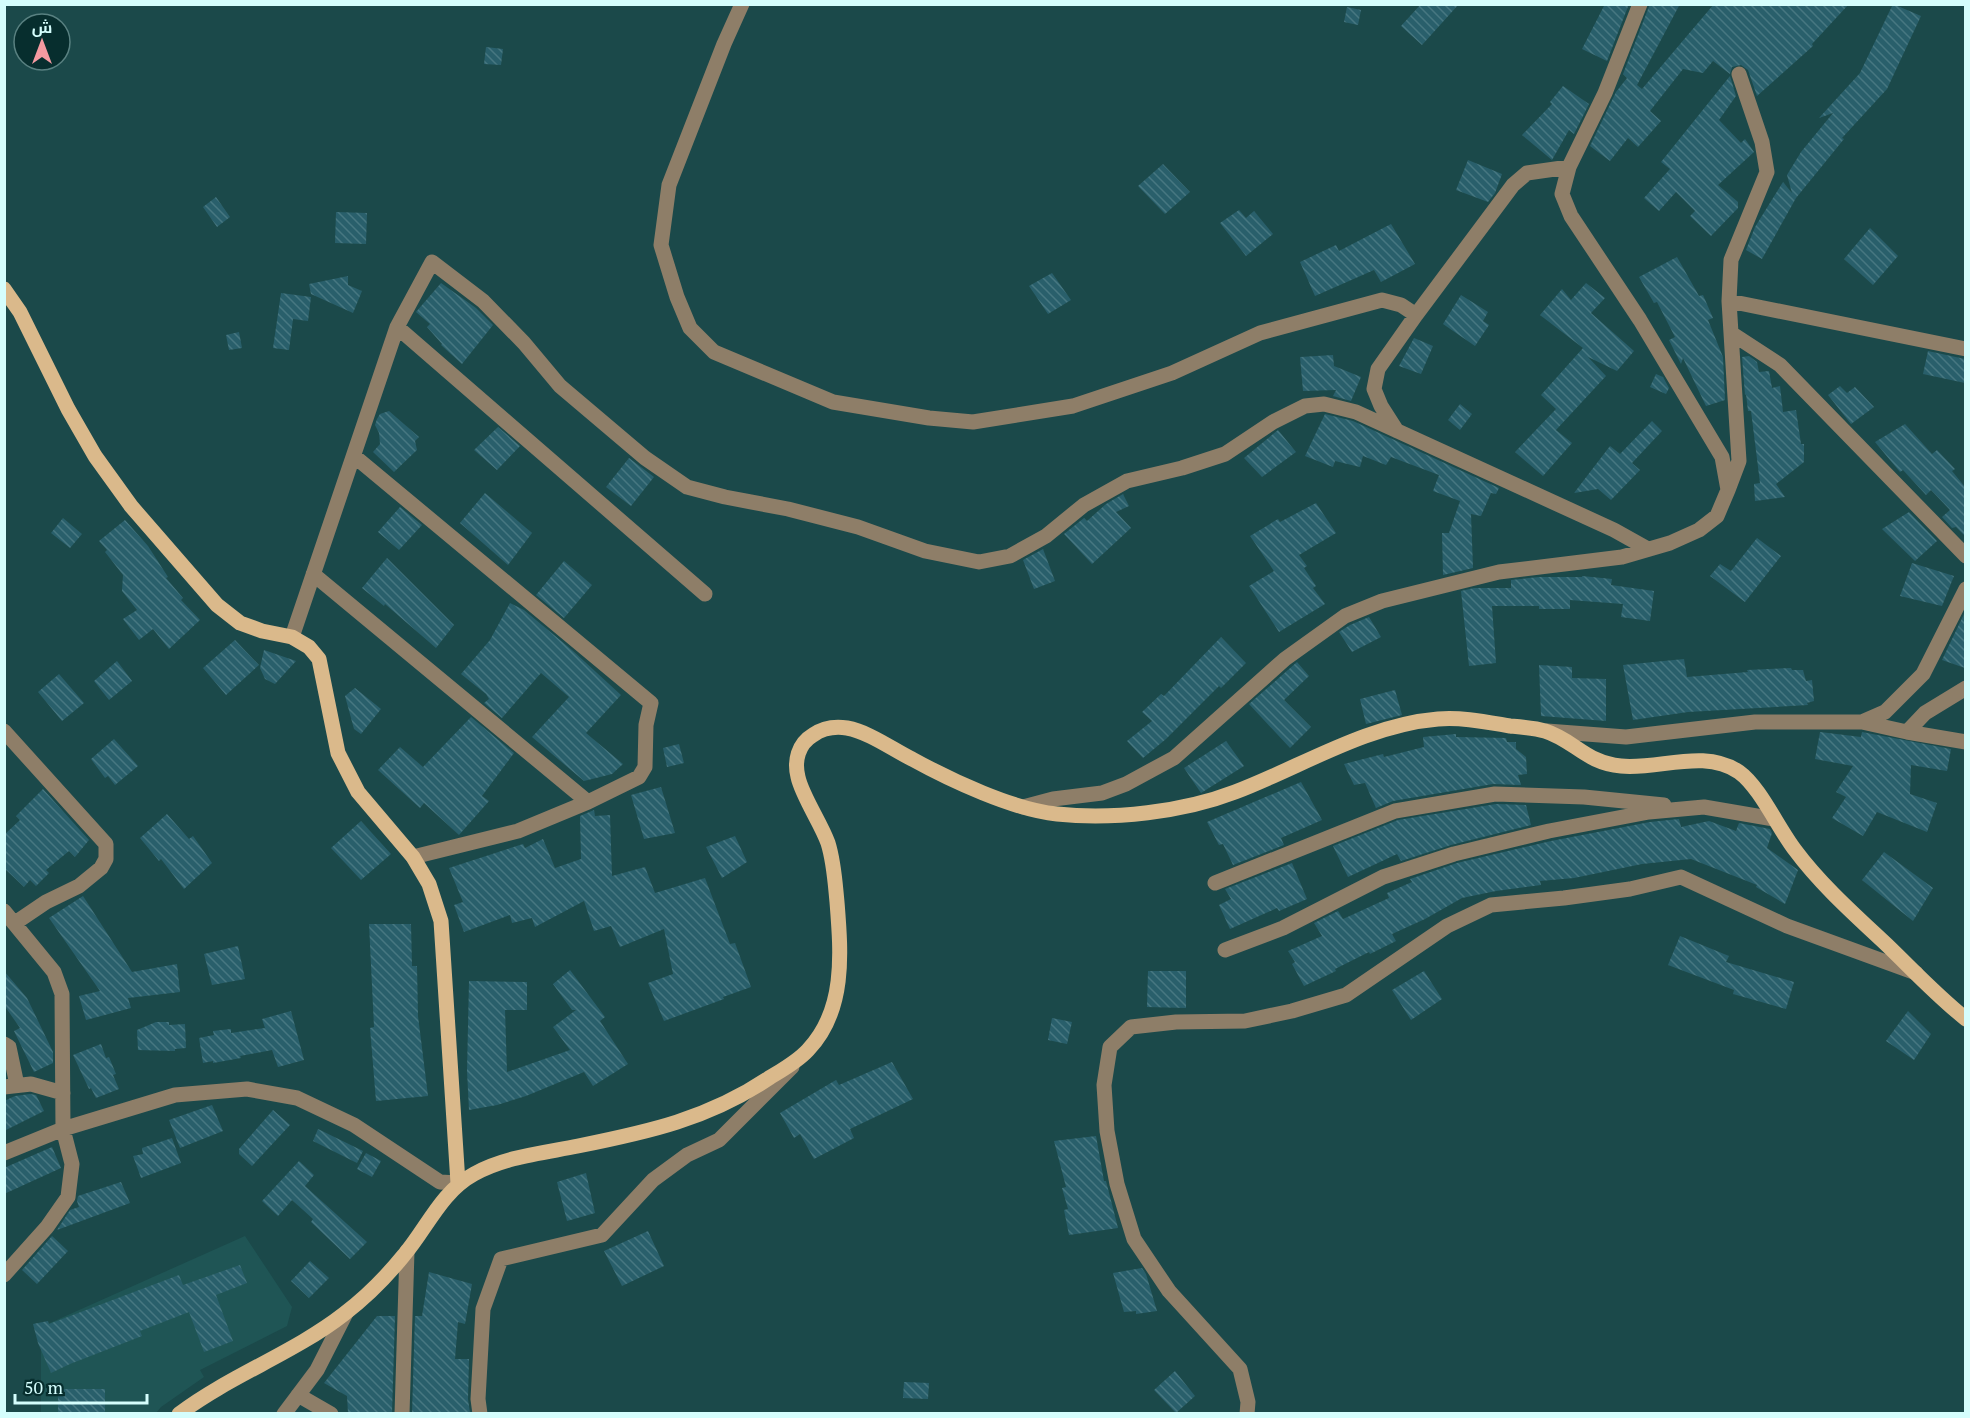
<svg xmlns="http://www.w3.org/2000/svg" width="1970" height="1418" font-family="'PT Serif',Cairo,serif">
<defs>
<pattern id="building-back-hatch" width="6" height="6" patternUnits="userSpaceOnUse" patternTransform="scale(1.5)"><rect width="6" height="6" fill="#295f6b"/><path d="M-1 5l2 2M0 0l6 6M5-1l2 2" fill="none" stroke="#477781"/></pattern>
</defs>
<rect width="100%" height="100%" fill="#1b494a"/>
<!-- built -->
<path fill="#1f5555" d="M245,1236l47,71 -5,19 -87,44 4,7 -43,30 -5,6 -115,1v-87z"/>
<!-- building -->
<path fill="url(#building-back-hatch)" d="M1421,4h38l-37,41 -21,-19z
M1605,4h24l-22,57 -25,-12z
M1650,4h30l-43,81 5,4 72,-85h135l-37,40 1,2 -56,50 -9,-26 -7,-5 -9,2 -2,7 -17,-13 -10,12 -20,-4 -33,42 11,10 -23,26 -10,-9 -18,23 -20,-15 26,-54 11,-14 2,2 -6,-6z
M1893,4l28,12 -34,73 -45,49 2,1 -48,59 -34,61 -16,-9 9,-23 28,-45 9,11 -5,-18 14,-23 32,-39 -14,5 41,-45z
M1347,7l14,3 -3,15 -14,-3z
M486,47l17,2 -2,16 -17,-1z
M1730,76l6,20 -17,24 22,23 4,-4 9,13 -36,33 20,17v6l-27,28 -21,-20 5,-5 -19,-19 -17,19 -15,-13 26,-29 -9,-7z
M1563,86l26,18 -15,30 -5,-4 -17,30 -30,-25 30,-31 -2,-2z
M1468,160l34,14 -7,19 -7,9 -32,-12z
M1163,164l27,28 -25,22 -27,-28z
M216,197l14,20 -13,10 -14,-20z
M1239,210l7,8 8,-7 19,23 -27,22 -26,-33z
M336,212l31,1 -1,31 -31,-1z
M1391,224l24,40 -34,18 -7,-12 -59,26 -15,-34 36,-17 3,6z
M1870,228l28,28 -25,29 -29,-26z
M1677,257l22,39 4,-1 10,23 -5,2 15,37 2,43 -19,6 -23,-48 -2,6 -12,-24 6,-3 -18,-35 -3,1 -15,-26z
M1052,273l19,27 -23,14 -19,-28z
M348,276v9l14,6 -9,22 -42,-19 -2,-10z
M441,283l35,25 17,17 -31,39 -21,-19 1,-1 -15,-17 3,-3 -14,-12z
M1586,283l19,15 -14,15 43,38 -17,20 -29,-14 18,19 -50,54 16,13 -29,33 -28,-24 41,-43 -15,-14 42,-47 -43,-33 22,-26 9,11z
M281,293l30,4 -3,24 -15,-2 -4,31 -16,-2z
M1461,295l27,17 -5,9 6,4 -14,21 -32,-22z
M239,332l3,16 -13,2 -3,-15z
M1414,338l19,8 -12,28 -22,-8z
M1928,351l37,8v24l-42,-9z
M1333,355l1,11 27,11 -10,24 -18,-5 3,-6 -33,1 -3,-34z
M1749,356l8,6 2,10 10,-1 3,17 8,-2 3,26 13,-2 5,34h3v18l-28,22 9,13 -30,4 -1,-17 6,-1 -9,-72h-3l-2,-17 -1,1 -3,-38z
M1656,374l7,3 6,11 -3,6 -16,-7z
M1840,386l7,7 8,-6 19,20 -23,17 -23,-29z
M1460,404l12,10 -12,16 -12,-10z
M389,411l30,26 -4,4 2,9 -23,22 -21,-20 7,-8 -1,-11 -4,-8 2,-6 3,-5z
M1325,414l28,7 146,67 -3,6 -5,-1 -10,23 -10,-2 2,54 -30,7 -1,-42h7l11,-32 -27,-10 6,-16 -48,-18 -5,8 -23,-9 -3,11 -25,-6 -2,6 -28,-11z
M1652,421l10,10 -30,32 8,7 -29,30 -13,-11 -24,4 36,-47 10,8z
M1905,424l27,30 5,-4 18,19 -3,2 13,16v49l-9,-9 -4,1 -10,-11 8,-7 -19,-20 -5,5 -23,-25 -3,2 -25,-30z
M498,427l22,19 -23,24 -23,-20z
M1278,430l18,22 -34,25 -18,-19z
M629,458l25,19 -23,29 -25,-19z
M485,493l47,40 -24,32 -48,-42z
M1123,494l6,12 -13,6 15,16 -39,36 -28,-30 20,-16 3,3 19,-17z
M1316,503l20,30 -37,22 8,11 -3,2 12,18 -3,2 12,16 -46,28 -30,-46 25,-15 -24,-35 28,-17 2,3z
M400,507l22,18 -23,25 -21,-18z
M1909,512l28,29 -22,20 -33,-32z
M63,518l19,16 -12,14 -19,-15z
M125,520l23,26 20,31 -2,1 17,20 -2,2 19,20 -31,29 -16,-20 -14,11 -16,-21 14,-9 -15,-19 1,-16 -18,-23 2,-2 -8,-9z
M1757,538l24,18 -36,46 -35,-26 10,-12 11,7z
M1043,549l12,32 -21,8 -11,-29z
M387,558l67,67 -18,23 -51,-44 -1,2 -22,-18z
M564,561l28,24 -28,33 -28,-23z
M1912,563l42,13 -12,30 -42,-10z
M1582,576l30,3 -1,6 43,6 -4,30 -29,-4 2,-13 -53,-4v9h-31v-3h-47l4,57 -27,3 -8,-75 13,-3h37v-8l28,-3h43z
M510,603l14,7 48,40 49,45 -35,38 37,31 -11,10 -28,7 -52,-44 37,-40 -28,-24 -39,45 -18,-15 5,-4 -3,-5 -25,-20 29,-34z
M1965,612v56l-23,-8z
M1369,617l12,20 -29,15 -13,-20 11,-7z
M1221,637l25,26 -25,25 -2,-2 -53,53 -23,19 -16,-17 25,-20 -10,-9 19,-18 3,2z
M235,640l24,25 -33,30 -23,-27z
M264,650l32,11 -21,23 -10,-5 -5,-11z
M1684,659l3,18 61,-5 -1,-2 44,-2 1,2h11l3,11 6,-1 2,21 -7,2 1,2 -120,7 -55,8 -10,-55z
M117,661l15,20 -23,19 -15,-19z
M1297,662l12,14 -25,24 27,27 -21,21 -41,-44z
M1539,665l33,2v11l34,1v42l-65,-5z
M59,674l25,29 -22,18 -24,-29z
M355,688l26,21 -20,25 -7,-5 -9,-33z
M1395,690l7,25 -36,9 -6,-25z
M471,717l43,36 -32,43 7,5 -30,34 -35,-32 -4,5 -42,-38 22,-23 23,20z
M1820,732l41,5 1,-5 89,17 -4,22 -36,-6 -1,29 27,9 -10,29 -50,-20 -14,24 -31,-18 14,-21 -10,-5 17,-26 -38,-7z
M1456,734v3l50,1 1,4h9v7l10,8 1,17 -9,1 3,10 -28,-1 -100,17 -17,7 -11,-25 -11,2 -10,-21 39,-10 1,3 40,-10 -1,-10z
M114,739l24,27 -23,19 -7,-9 -3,2 -14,-19z
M1226,741l18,25 -43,27 -17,-25z
M679,744l5,19 -17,4 -4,-19z
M1301,782l21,38 -41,18 3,7 -51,20 -10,-21 -4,1 -12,-23z
M661,787l14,46 -31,6 -13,-44z
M43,789l46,51 -14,17 -6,-6 -23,19 3,3 -13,13 -6,-6 -6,7 -20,-19v-33l16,-15 -4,-4z
M1496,804l30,1 5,20 -80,20 -50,16 -4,-7 -49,23 -15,-31 65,-26z
M594,810l1,6 15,-1 2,61 33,-9 10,26 50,-15 25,66 5,-1 16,44 -28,10 1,2 -60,22 -16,-38 25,-9 -9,-45 -44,18 -9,-21 -17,5 -10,-30 -49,26 -3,-9 -20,5 -2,-8 -46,17 -10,-27 9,-3 -14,-34 74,-24 2,4 18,-9 12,29 26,-9 -1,-43z
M167,814l22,25 4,-3 19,27 -28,26 -23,-30 -2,2 -19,-23z
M1679,819l2,8 28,-6 27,10 3,-8 31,6 2,4 -5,15 31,22 -13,34 -29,-17 1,-2 -66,-26 -49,5 -68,14 -34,3 1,4 -45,6 -34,7 -37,21 -33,15 4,7 -26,13 -1,-2 -34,17 1,2 -32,15 -12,-22 3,-2 -7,-11 34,-15 -8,-13 24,-12 5,8 46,-21 -2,-5 25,-11 -2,-3 47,-16 94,-22 99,-19z
M361,821l30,33 -30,26 -30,-32z
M735,836l12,26 -25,16 -16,-31z
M1884,852l49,36 -20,33 -51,-41z
M1292,863l15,36 -28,12 -2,-3 -47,21 -11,-24 12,-6 -6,-10z
M83,896l49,76 45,-8 3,28 -52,6 3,10 -45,12 -7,-24 21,-5 -51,-73z
M369,924h42l1,42h5l1,50 10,80 -52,5 -6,-73 4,-1z
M1680,936l49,20 -3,6 68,20 -8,27 -53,-15 1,-4 -66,-25z
M238,946l7,33 -33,6 -8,-31z
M570,970l35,47 -5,4 28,43 -35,22 -9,-14 -58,24 -29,9 -28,5 -2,-39 2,-90 58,1v28h-22l2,62 63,-22 -17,-23 23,-17h-4l-19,-26z
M4,971l23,27 26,54v11l-19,9 -20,-41 6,-3 -16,-23z
M1148,971h38v37l-39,-1z
M1424,971l18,28 -31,21 -19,-30z
M291,1011l13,49 -26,7 -6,-17 -32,6 1,2 -28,5v-2l-10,2 -4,-25 15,-3 -1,-4 18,-2v4l34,-5 -3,-9z
M1908,1011l23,23 -17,26 -28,-19z
M1052,1018l20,4 -5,22 -19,-4z
M156,1022h13v3l16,-1 1,24 -11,1v2l-37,-1 -1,-20z
M101,1044l5,14 3,-1 7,17 -3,1 6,14 -23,9 -5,-10 -2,1 -16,-34z
M892,1062l21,37 -63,30 4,9 -40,21 -14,-25 -6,4 -14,-25 56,-33 3,5z
M30,1094l6,1 8,16 -40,20v-30l11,-5z
M212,1105l11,26 -43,17 -11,-28z
M273,1110l17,15 -38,41 -13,-12v-5z
M318,1129l45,22 -6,12 -44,-22z
M1096,1136l8,45h2l12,47 -49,7 -5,-25 4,-1 -6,-21 4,-1 -12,-46z
M172,1138l9,25 -40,15 -8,-22 10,-2 -1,-6z
M52,1147l9,21 -57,26v-26z
M366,1153l15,8 -9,16 -15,-8z
M299,1161l15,14 -9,11 62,56 -17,17 -39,-37 2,-3 -21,-19 -14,16 -16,-15z
M586,1173l9,40 -28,8 -10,-39z
M121,1182l9,21 -73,27 13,-20 9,-3 -2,-6 1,-5z
M648,1231l16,35 -42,20 -18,-35z
M52,1236l16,15 -31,33 -15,-14z
M310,1261l19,17 -20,20 -18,-17z
M240,1265l7,18 -31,12 17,46 -29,11 -15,-40 -49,19 2,5 -72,28 -19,9 -13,-30 -5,-19 15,-3 1,3 130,-49 4,10z
M1142,1268l4,6 11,37 -21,3v-3l-12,1 -11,-39z
M429,1272l43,12 -7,40 -7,-2 -3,37h14l-1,40 2,14h-58l3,-97h7z
M377,1316h18l-3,97h-44l-1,-17 -23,-13z
M1175,1371l20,25 -19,17 -22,-23z
M904,1382l25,1 -1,16 -25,-1z
M58,1389h47v24h-47z"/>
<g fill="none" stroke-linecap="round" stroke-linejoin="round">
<!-- minor -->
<path stroke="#8e7e68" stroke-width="15" d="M742,4l-18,40 -55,141 -8,60 16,52 13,31 24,24 119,50 96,16 44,4 100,-16 99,-33 88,-40 122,-33 19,5 15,10
M1729,301l237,48
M397,327l308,267
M1731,333l49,32 186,191
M1397,431l-16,-25 -7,-17 4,-20 38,-54 97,-130 14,-12 42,-6
M354,456l297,247 -5,22 -1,42 -6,10 -51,25 -70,29 -105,26
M1728,490l11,-29 -10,-160 2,-41 36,-88 -5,-30 -23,-68
M313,574l275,228
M292,637l105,-310 35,-65 51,39 41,42 36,43 85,72 42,29 38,10 63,12 70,18 67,24 54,11 31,-6 36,-20 38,-31 43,-24 55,-13 43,-14 48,-32 32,-16 19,-2 32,8 258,118 34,19
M1862,722l45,10 59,10
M4,731l102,113v15l-5,9 -22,18 -33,16 -31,21
M1547,731l79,6 129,-15h107l23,-10 38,-38 43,-85
M1907,732l18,-19 41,-25
M1023,807l30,-8 49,-6 24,-9 48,-26 111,-99 60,-43 37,-15 117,-29 123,-15 48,-14 29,-13 18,-14 11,-26 -6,-33 -82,-137 -69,-104 -9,-22 7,-27 36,-74 35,-89
M1215,883l180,-72 100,-17 89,3 80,8
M4,911l50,61 8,22 1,135 9,35 -4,33 -21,30 -43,48
M1225,950l58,-22 100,-51 71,-23 95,-23 100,-19 55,-5 70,12
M4,1044l5,3 8,38
M4,1087l27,-3 32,9
M4,1153l59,-24 112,-34 72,-6 50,9 57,27 86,57 18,1
M298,1395l33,19
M284,1414l33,-44 29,-57
M402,1414l5,-163
M480,1414l-2,-15 5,-90 18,-50 101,-24 51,-55 34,-25 32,-15 73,-73
M1247,1414l1,-12 -8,-33 -71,-78 -35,-52 -17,-55 -10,-53 -3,-46 6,-38 21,-20 45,-5 69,-1 47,-10 54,-16 101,-69 44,-21 73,-7 66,-9 51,-12 106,49 129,47"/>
<!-- major -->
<path stroke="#dab98b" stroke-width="15" d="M4,289l16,23 48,97 27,47 36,50 86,99 23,18 22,8 30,6 17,10 10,12 19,94 20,39 55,65 16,27 12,37 17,262
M179,1414c52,-39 115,-61 165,-100 21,-16 43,-38 60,-59 23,-27 37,-63 70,-81 30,-17 69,-21 104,-28 70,-14 130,-27 191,-68 13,-8 28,-16 39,-28 38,-40 33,-97 29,-148 -2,-20 -3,-40 -9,-59 -7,-20 -26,-47 -30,-66 -4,-16 0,-33 15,-42 10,-7 21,-9 34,-7 22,4 45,21 65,31 38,21 102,51 145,55 56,6 126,-2 178,-22 66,-25 131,-67 203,-73 24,-2 48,3 72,7 11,1 25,2 35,5 29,9 41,32 76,35 38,4 83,-18 118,6 21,15 39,56 56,78 26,35 60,65 92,95 26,25 50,51 79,74"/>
</g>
<!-- border -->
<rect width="1970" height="1418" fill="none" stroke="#d5fefd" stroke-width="12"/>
<!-- north arrow -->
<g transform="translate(42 42)"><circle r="28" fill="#072e2e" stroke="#598181" stroke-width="1.5"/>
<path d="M0-4.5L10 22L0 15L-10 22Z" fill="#f49aa1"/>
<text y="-9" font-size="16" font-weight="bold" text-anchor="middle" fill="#d5fefd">ش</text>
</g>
<!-- scale -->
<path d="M15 1394v9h132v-9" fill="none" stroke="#d5fefd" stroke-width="3"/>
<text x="24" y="1394" font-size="18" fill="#d5fefd" stroke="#072e2e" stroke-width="4.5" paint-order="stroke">50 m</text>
</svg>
